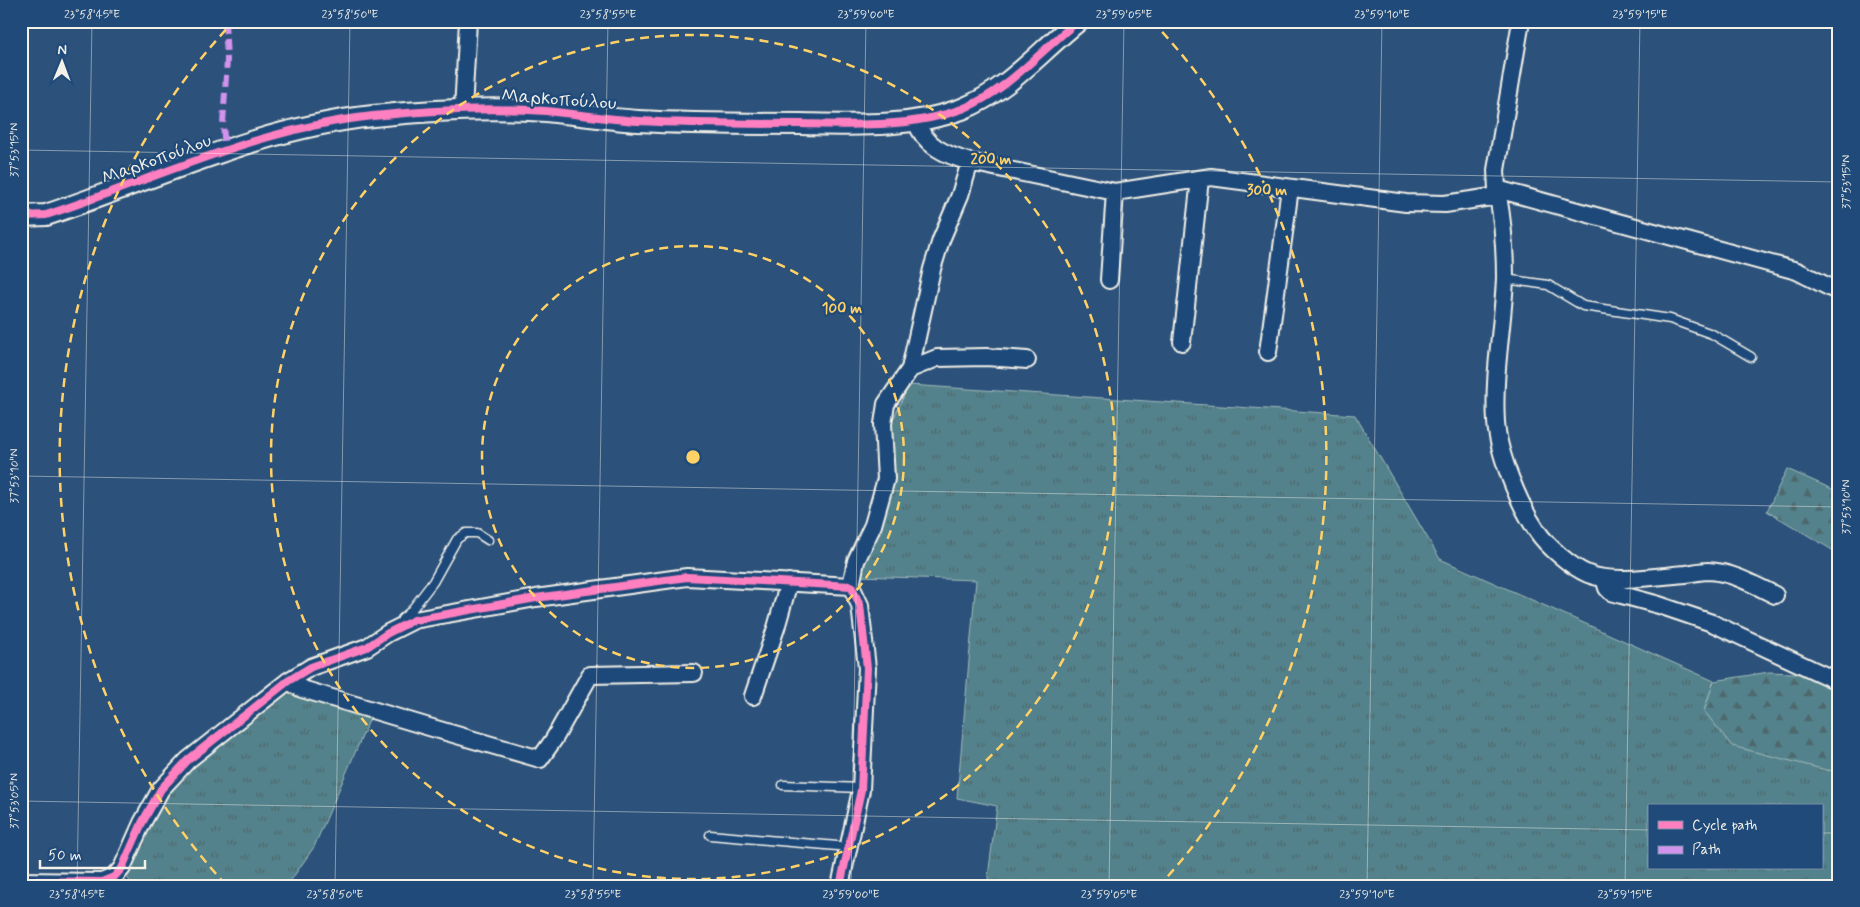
<svg xmlns="http://www.w3.org/2000/svg" width="1860" height="907" font-family="Mynerve,sans-serif">
<defs>
<pattern id="grass-tufts" width="24" height="20" patternUnits="userSpaceOnUse" patternTransform="scale(1.25)"><rect width="24" height="20" fill="#53828c"/><path d="M3 7l-1-3M5 7V3M7 7l1-3M15 17l-1-3M17 17v-4M19 17l1-3" fill="none" stroke="#4e686c"/></pattern>
<pattern id="forest-firs" width="22" height="20" patternUnits="userSpaceOnUse" patternTransform="scale(1.25)"><rect width="22" height="20" fill="#53828c"/><path d="M5 1l3.5 6h-7zM16 11l3.5 6h-7z" fill="#4e686c"/></pattern>
</defs>
<rect width="100%" height="100%" fill="#2c527b"/>
<filter id="ink" filterUnits="userSpaceOnUse"><feTurbulence type="fractalNoise" baseFrequency=".02" numOctaves="2"/><feDisplacementMap in="SourceGraphic" scale="10" xChannelSelector="R" yChannelSelector="G"/><feConvolveMatrix kernelMatrix="1 2 1 2 8 2 1 2 1" color-interpolation-filters="sRGB"/></filter>
<g filter="url(#ink)">
<!-- grass -->
<path fill="url(#grass-tufts)" stroke="#a4baba" fill-rule="evenodd" d="M909,385l446,30 85,144 274,122 -10,30 122,59 13,1v115h-849l-2,-9 9,-71 -40,-8 19,-218 -117,-4 32,-84 4,-20 -5,-46zM1649,806h172v62h-172z
M285,689l86,27 -57,131 -27,39h-153l-9,-11 41,-83 18,-21z"/>
<!-- forest -->
<path fill="url(#forest-firs)" stroke="#a4baba" d="M1787,469l52,23v62l-72,-43z
M1769,672l70,3v96l-13,-1 -94,-24 -28,-35 10,-30z"/>
<g fill="none" stroke-linecap="round" stroke-linejoin="round">
<defs>
<path id="service" d="M1505,279l43,6 35,21 87,13 42,15 39,23
M402,619l8,-7 23,-30 24,-43 9,-6h11l11,7
M783,785l78,3
M710,835l139,12"/>
<path id="minor" d="M1521,21l-25,149 1,19 300,82 42,21
M463,110l5,-89
M970,162l145,30 96,-15 195,26 39,1 53,-8 -1,-7
M1498,196c5,27 7,55 7,82 -2,48 -12,96 -9,144 2,31 23,83 41,109 10,15 34,36 51,43 24,10 72,2 98,0 7,-1 15,-3 22,-3 25,1 46,14 67,24
M1109,280l6,-88
M1182,342l18,-163
M1268,352l22,-164
M910,369l27,-11 49,-1 41,3
M1604,578l3,10 4,4 48,13 53,18 127,59
M851,586l5,-25 17,-36 13,-46 -3,-55 3,-20 24,-35 22,-100 9,-29 19,-45 10,-33c-24,-7 -46,-16 -54,-41
M288,681l14,8 127,38 111,32 14,-20 36,-64 104,-2
M753,696l23,-68 13,-46
M21,881l81,1 12,-5 8,-9 20,-45 19,-34 27,-29 100,-79 23,-14 56,-20 21,-14 26,-13 122,-22 151,-21 164,9 9,19 7,63 -6,122 -21,96"/>
<path id="tertiary" d="M21,216l25,-1c109,-36 212,-87 327,-99 57,-6 116,-9 173,-5 31,3 61,8 92,10 54,3 109,3 163,3 53,1 110,4 161,-15 46,-18 78,-58 116,-88"/>
</defs>
<!-- service casing -->
<use href="#service" stroke="#f4f1e8" stroke-width="11"/>
<!-- minor casing -->
<use href="#minor" stroke="#f4f1e8" stroke-width="20"/>
<!-- tertiary casing -->
<use href="#tertiary" stroke="#f4f1e8" stroke-width="24"/>
<!-- service -->
<use href="#service" stroke="#1f4a7a" stroke-width="8"/>
<!-- minor -->
<use href="#minor" stroke="#1f4a7a" stroke-width="16"/>
<!-- tertiary -->
<use href="#tertiary" stroke="#1f4a7a" stroke-width="20"/>
<!-- quiet -->
<path stroke="#d193ec" stroke-width="6" stroke-dasharray="12 6" stroke-linecap="butt" d="M225,21l2,39 -4,64 2,26"/>
<defs>
<path id="cycleway" d="M21,216l25,-1c109,-36 212,-87 327,-99 57,-6 116,-9 173,-5 31,3 61,8 92,10 54,3 109,3 163,3 53,1 110,4 161,-15 46,-18 78,-58 116,-88
M21,881l81,1 12,-5 8,-9 20,-45 19,-34 27,-29 100,-79 23,-14 56,-20 21,-14 26,-13 122,-22 151,-21 164,9 9,19 7,63 -6,122 -21,96"/>
</defs>
<!-- cycleway casing -->
<use href="#cycleway" stroke="#1f4a7a" stroke-width="11"/>
<!-- cycleway -->
<use href="#cycleway" stroke="#ff80c0" stroke-width="8"/>
</g>
</g>
<!-- ticks -->
<path fill="none" stroke="#f4f1e8" stroke-width="1" stroke-opacity="0.45" d="M21,150l1818,32M21,476l1818,31M21,801l1628,29M1821,833h18M77,886l15,-865M335,886l15,-865M593,886l15,-865M851,886l15,-865M1109,886l15,-865M1367,886l15,-865M1625,886l15,-865"/>
<!-- distance rings -->
<g fill="none" stroke="#ffd166" stroke-width="2.5" stroke-dasharray="9 6">
<circle cx="693" cy="457" r="211"/>
<circle cx="693" cy="457" r="422"/>
<path d="M226 885A633 633 0 0 1 234 21M1152 21A633 633 0 0 1 1160 885"/>
</g>
<g text-anchor="middle" stroke-width="4.5" stroke-linejoin="round" paint-order="stroke">
<!-- street labels -->
<g font-size="19" fill="#f4f1e8" stroke="#1f4a7a">
<text transform="translate(559 98) rotate(4)" y="7">Μαρκοπούλου</text>
<text transform="translate(156 158) rotate(-20)" y="7">Μαρκοπούλου</text>
</g>
</g>
<circle cx="693" cy="457" r="8" fill="#ffd166" stroke="#1f4a7a" stroke-width="2.5"/>
<g font-size="15" text-anchor="middle" font-weight="bold" fill="#ffd166" stroke="#1f4a7a" stroke-width="4.5" stroke-linejoin="round" paint-order="stroke">
<text x="991" y="164">200 m</text>
<text x="1267" y="195">300 m</text>
<text x="842" y="313">100 m</text>
</g>
<!-- margin -->
<rect width="1860" height="907" fill="none" stroke="#1f4a7a" stroke-width="55"/>
<!-- legend -->
<rect x="1648" y="804" width="175" height="65" fill="#1f4a7a" stroke="#748da6"/>
<rect x="1658" y="821" width="25" height="8" fill="#ff80c0" stroke="#748da6"/>
<text x="1692" y="830" font-size="15" fill="#f4f1e8">Cycle path</text>
<rect x="1658" y="846" width="25" height="8" fill="#d193ec" stroke="#748da6"/>
<text x="1692" y="854" font-size="15" fill="#f4f1e8">Path</text>
<!-- north arrow -->
<g transform="translate(62 62) rotate(1)" stroke="#1f4a7a" stroke-width="4" paint-order="stroke">
<path d="M0-4L9 19L0 12L-9 19Z" fill="#f4f1e8"/>
<text y="-8" font-size="14" font-weight="bold" text-anchor="middle" fill="#f4f1e8">N</text>
</g>
<!-- scale -->
<path d="M40 860v8h105v-8" fill="none" stroke="#f4f1e8" stroke-width="2.5"/>
<text x="48" y="860" font-size="15" fill="#f4f1e8" stroke="#1f4a7a" stroke-width="4" paint-order="stroke">50 m</text>
<rect x="28" y="28" width="1804" height="852" fill="none" stroke="#f4f1e8" stroke-width="2"/>
<g font-size="12" text-anchor="middle" fill="#f4f1e8">
<text x="92" y="18">23°58'45"E</text>
<text x="350" y="18">23°58'50"E</text>
<text x="608" y="18">23°58'55"E</text>
<text x="866" y="18">23°59'00"E</text>
<text x="1124" y="18">23°59'05"E</text>
<text x="1382" y="18">23°59'10"E</text>
<text x="1640" y="18">23°59'15"E</text>
<text transform="translate(14 150) rotate(-90)" y="4">37°53'15"N</text>
<text transform="translate(1846 182) rotate(-90)" y="4">37°53'15"N</text>
<text transform="translate(14 476) rotate(-90)" y="4">37°53'10"N</text>
<text transform="translate(1846 507) rotate(-90)" y="4">37°53'10"N</text>
<text transform="translate(14 801) rotate(-90)" y="4">37°53'05"N</text>
<text x="77" y="898">23°58'45"E</text>
<text x="335" y="898">23°58'50"E</text>
<text x="593" y="898">23°58'55"E</text>
<text x="851" y="898">23°59'00"E</text>
<text x="1109" y="898">23°59'05"E</text>
<text x="1367" y="898">23°59'10"E</text>
<text x="1625" y="898">23°59'15"E</text>
</g>
</svg>
